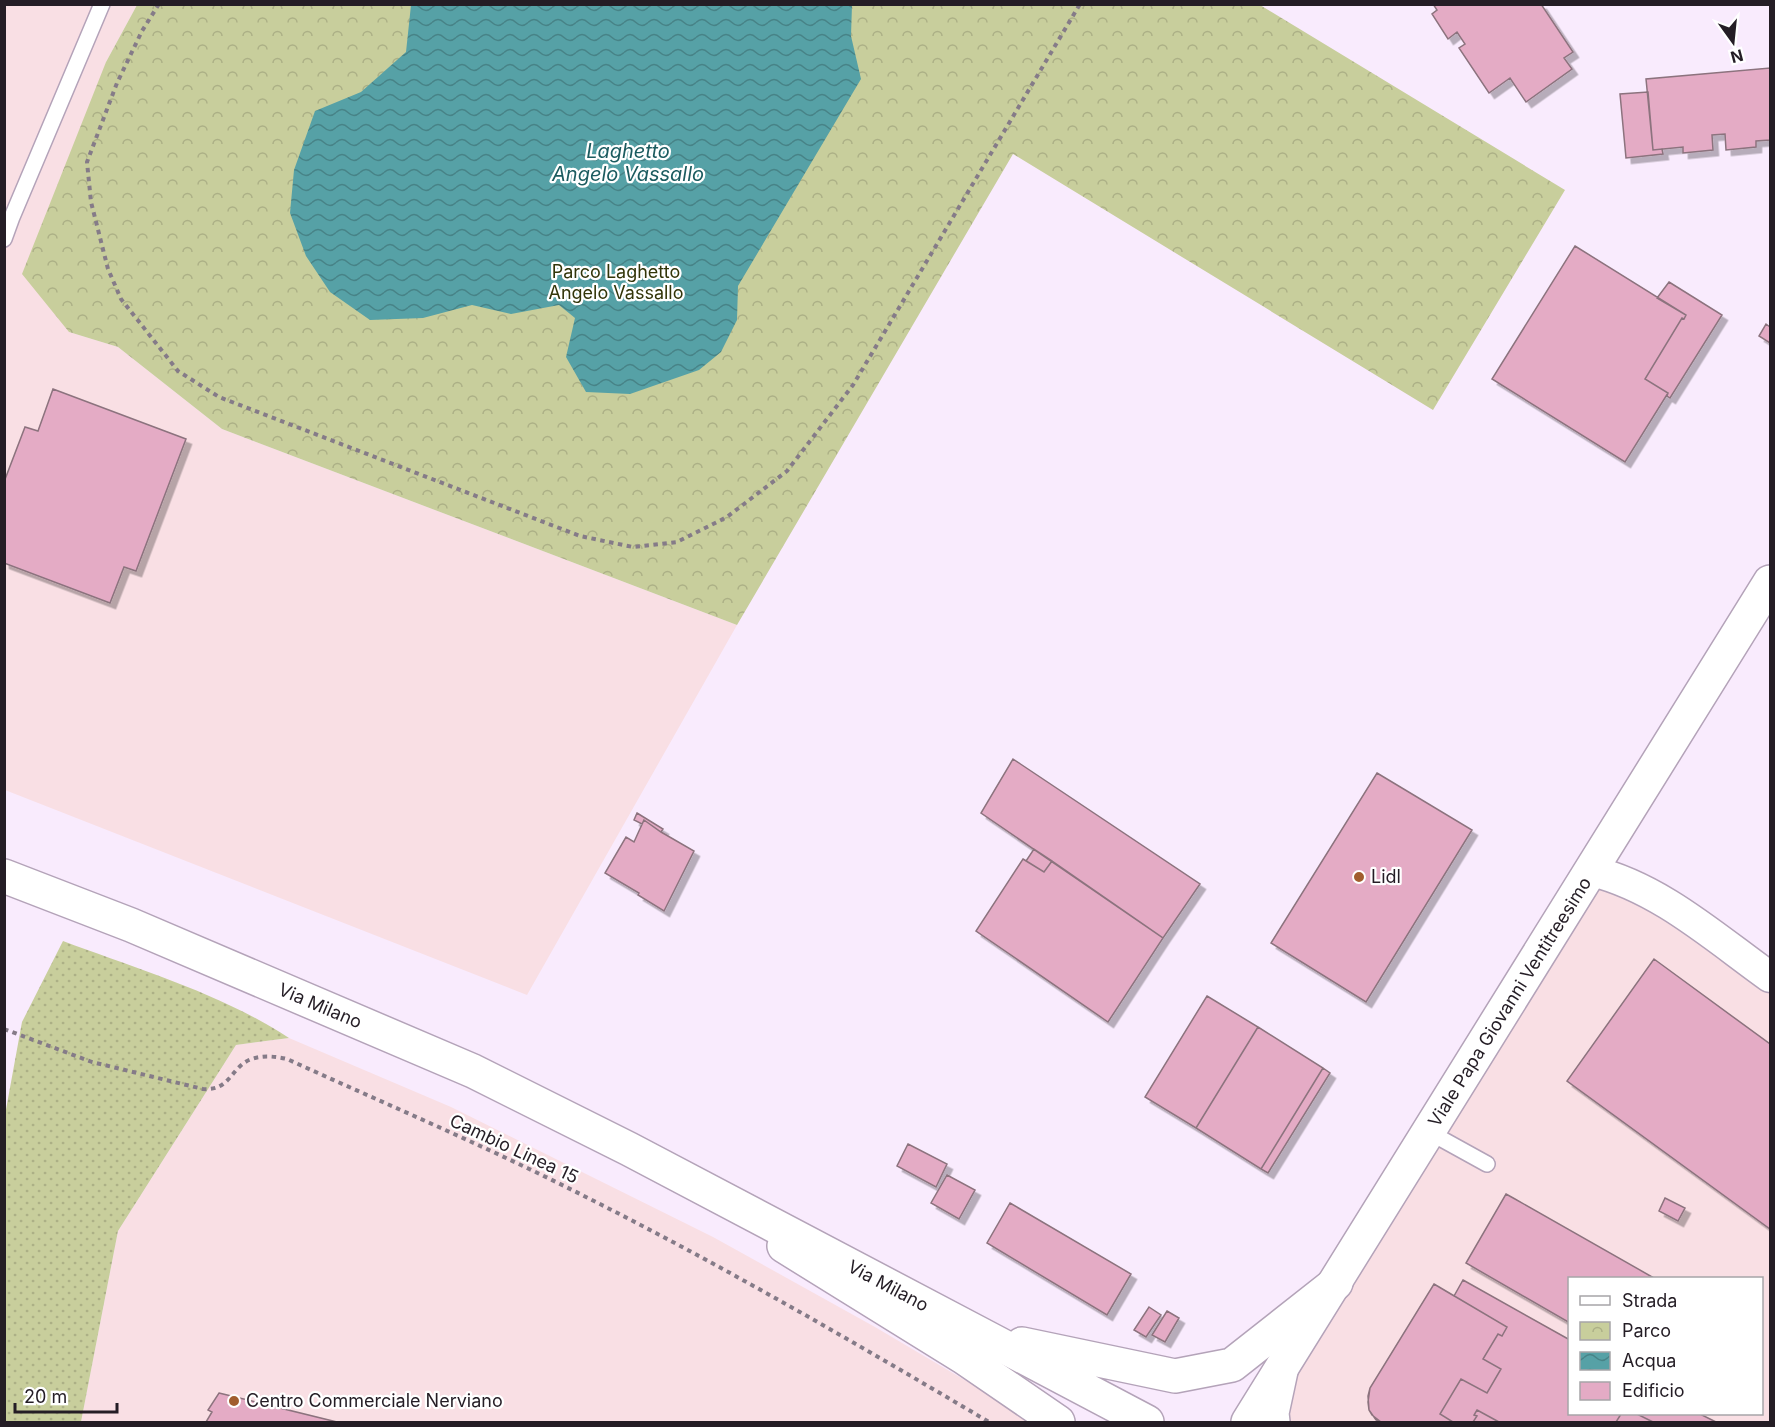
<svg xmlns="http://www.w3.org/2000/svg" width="1775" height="1427" font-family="Inter,sans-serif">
<defs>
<pattern id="grass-dots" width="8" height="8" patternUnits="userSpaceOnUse" patternTransform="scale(1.5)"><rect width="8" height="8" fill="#c8ce9c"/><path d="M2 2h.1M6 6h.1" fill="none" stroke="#acb086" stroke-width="1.8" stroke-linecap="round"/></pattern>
<pattern id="park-crowns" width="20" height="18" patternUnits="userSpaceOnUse" patternTransform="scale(1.5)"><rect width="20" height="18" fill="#c8ce9c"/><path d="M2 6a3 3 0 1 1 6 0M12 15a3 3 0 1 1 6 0" fill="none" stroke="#acb086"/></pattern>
<pattern id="water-waves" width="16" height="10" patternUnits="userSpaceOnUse" patternTransform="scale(1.5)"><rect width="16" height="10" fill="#56a1a6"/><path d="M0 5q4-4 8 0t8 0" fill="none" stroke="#478387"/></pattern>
<filter id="shadow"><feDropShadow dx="5.5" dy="5.5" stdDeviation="0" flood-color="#0004"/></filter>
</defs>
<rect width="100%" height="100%" fill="#f9ebfd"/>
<!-- commercial -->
<path fill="#f9dfe4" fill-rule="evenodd" d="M4,5h133l-31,57 -37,270 49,15 104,82 515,196 -210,370 -522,-205z
M1592,871l178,106v445h-522zM1570,1278h192v136h-192z
M289,1038l162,69 262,130 162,90 161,95h-955l37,-191 118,-186z"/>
<!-- grass -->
<path fill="url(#grass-dots)" d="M63,941c75,28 159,53 226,97l-53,7 -118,186 -37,191h-76v-307l17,-93z"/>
<!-- park -->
<path fill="url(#park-crowns)" d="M137,5h1123l305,185 -132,220 -420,-256 -276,471 -515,-196 -104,-82 -49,-15 -47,-58 84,-212z"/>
<!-- water -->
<path fill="url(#water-waves)" d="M411,5h441l-1,31 10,43 -123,207 -1,34 -16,32 -22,18 -69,24 -44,-2 -20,-35 9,-39 -16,-13 -48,9 -39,-9 -49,13 -53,2 -40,-28 -24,-36 -16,-43 4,-43 21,-59 46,-19 45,-40z"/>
<!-- building -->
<path fill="#e4abc5" stroke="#8c737e" stroke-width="1.5" filter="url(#shadow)" d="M1433,4h108l32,48 -9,6 8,11 -46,33 -16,-24 -21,15 -30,-45 6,-4 -8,-12 -9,7 -16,-25 5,-4z
M1770,68v72l-14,1v6l-30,3 -1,-16 -13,1 1,15 -30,3v-6l-30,3 -7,-71z
M1648,92l5,58 9,-1 1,5 -37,4 -6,-64z
M1575,246l111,69 -2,4 -2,-1 -37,61 23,14 -43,69 -133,-83z
M1669,282l53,33 -52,83 -3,-2 1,-3 -23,-14 37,-61 2,1 2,-4 -29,-17z
M1766,324l4,3v16l-11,-7z
M53,389l133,50 -50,132 -12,-4 -14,36 -106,-40v-81l21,-55 13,4z
M1013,759l187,125 -37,54 -182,-125z
M1377,773l95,57 -106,172 -95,-59z
M637,813l26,16 -2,3 -17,-12 -2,4 -8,-4z
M644,820l17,12 33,19 -30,60 -26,-16 1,-2 -34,-20 21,-36 8,5z
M1034,849l18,12 -8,11 -18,-11z
M1023,859l21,13 8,-11 111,77 -55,84 -132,-91z
M1654,959l116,85v185l-203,-148z
M1207,996l51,31 -62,101 -51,-31z
M1258,1027l65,41 -62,101 -65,-41z
M1323,1068l7,5 -62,100 -7,-4z
M908,1144l39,20 -11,23 -39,-21z
M947,1175l28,15 -16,29 -28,-16z
M1506,1194l9,5 139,79h-84v45l-104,-60z
M1665,1198l20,10 -7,13 -19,-10z
M1010,1203l121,71 -24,41 -120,-72z
M1463,1280l107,60v74h130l16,8h-335l-5,-2 -7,-10 -1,-8 2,-14 64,-104 20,12z
M1434,1284l73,43 -5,9 -4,-2 -15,25 18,10 -14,24 -26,-14 -21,35 13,8h-72l-9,-7 -3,-5 -1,-14 2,-8z
M1149,1307l12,8 -15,22 -12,-7z
M1167,1311l12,7 -14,24 -13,-7z
M219,1393l118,29h-131l6,-10 -4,-2z
M1477,1410l22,12h-26l4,-6 -3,-1z
M1621,1414h16l16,8h-37z"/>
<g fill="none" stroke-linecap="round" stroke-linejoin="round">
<defs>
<path id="lane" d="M4,239l8,-22 90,-213
M1429,1132l58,32"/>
<path id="street" d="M1592,871c68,17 122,66 178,106"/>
<path id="secondary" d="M784,1246l179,111 95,65
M1248,1422l522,-840"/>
<path id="primary" d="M4,876l127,49 342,146 156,78 518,273
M1022,1344l153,32 57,-11 104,-82
M1273,1422l-1,-9 9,-42"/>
</defs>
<!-- lane casing -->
<use href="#lane" stroke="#b4a3b9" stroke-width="18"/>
<!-- street casing -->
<use href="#street" stroke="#b4a3b9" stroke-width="33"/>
<!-- secondary casing -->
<use href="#secondary" stroke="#b4a3b9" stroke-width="36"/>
<!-- primary casing -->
<use href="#primary" stroke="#b4a3b9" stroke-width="36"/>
<!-- path -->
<path stroke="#857b88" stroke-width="4" stroke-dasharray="4.5 4.5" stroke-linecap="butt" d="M159,4l-17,27 -25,52 -30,79 4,40 17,67 13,30 57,72 41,26 361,139 53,11 44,-5 50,-25 60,-46 66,-86 227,-381
M4,1029l88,33 111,27c27,2 27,-20 46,-29 12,-5 25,-4 38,-1 101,46 203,89 301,139 137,69 269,146 401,224"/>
<!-- lane -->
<use href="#lane" stroke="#fff" stroke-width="15"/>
<!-- street -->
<use href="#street" stroke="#fff" stroke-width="30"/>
<!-- secondary -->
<use href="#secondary" stroke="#fff" stroke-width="33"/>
<!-- primary -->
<use href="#primary" stroke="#fff" stroke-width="33"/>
</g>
<!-- markers -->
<g fill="#a15d2e" stroke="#fff" stroke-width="2">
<circle cx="1359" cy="877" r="6"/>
<circle cx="234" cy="1401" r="6"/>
</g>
<g text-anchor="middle" stroke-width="4.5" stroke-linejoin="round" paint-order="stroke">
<!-- park labels -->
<g font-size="18" fill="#323509" stroke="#fff">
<text x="616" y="278">Parco Laghetto<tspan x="616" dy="21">Angelo Vassallo</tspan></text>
</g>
<!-- poi labels -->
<g font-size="18" fill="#241d25" stroke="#fff" text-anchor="start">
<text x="1371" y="883">Lidl</text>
<text x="246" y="1407">Centro Commerciale Nerviano</text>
</g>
<!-- street labels -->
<g font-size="18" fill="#241d25" stroke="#fff">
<text transform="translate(1510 1002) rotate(-58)" y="6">Viale Papa Giovanni Ventitreesimo</text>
<text transform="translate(320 1006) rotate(23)" y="6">Via Milano</text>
<text transform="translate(514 1149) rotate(25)" y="6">Cambio Linea 15</text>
<text transform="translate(888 1286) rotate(28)" y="6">Via Milano</text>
</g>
<!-- water labels -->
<g font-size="20" font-style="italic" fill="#1b5b5f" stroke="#fff">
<text x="628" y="158">Laghetto<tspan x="628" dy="23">Angelo Vassallo</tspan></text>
</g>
</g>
<!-- border -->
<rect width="1775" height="1427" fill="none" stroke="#241d25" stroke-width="12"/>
<!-- legend -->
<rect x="1568" y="1277" width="195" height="138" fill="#ffffff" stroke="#a7a5a8" stroke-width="1.5"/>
<rect x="1580" y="1296" width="30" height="9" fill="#ffffff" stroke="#a7a5a8" stroke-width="1.5"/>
<text x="1622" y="1307" font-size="18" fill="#241d25">Strada</text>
<rect x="1580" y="1322" width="30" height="18" fill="url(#park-crowns)" stroke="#a7a5a8" stroke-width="1.5"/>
<text x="1622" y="1337" font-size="18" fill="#241d25">Parco</text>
<rect x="1580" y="1352" width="30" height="18" fill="url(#water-waves)" stroke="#a7a5a8" stroke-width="1.5"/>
<text x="1622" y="1367" font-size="18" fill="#241d25">Acqua</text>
<rect x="1580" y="1382" width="30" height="18" fill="#e4abc5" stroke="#a7a5a8" stroke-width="1.5"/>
<text x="1622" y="1397" font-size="18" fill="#241d25">Edificio</text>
<!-- north arrow -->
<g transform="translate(1733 42) rotate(165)" stroke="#ffffff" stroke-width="4.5" paint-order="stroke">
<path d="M0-4.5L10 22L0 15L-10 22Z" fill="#241d25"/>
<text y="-9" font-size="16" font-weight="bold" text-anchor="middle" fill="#241d25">N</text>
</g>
<!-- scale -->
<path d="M15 1403v9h102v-9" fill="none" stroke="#241d25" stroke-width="3"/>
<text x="24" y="1403" font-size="18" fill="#241d25" stroke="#ffffff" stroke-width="4.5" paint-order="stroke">20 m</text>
</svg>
